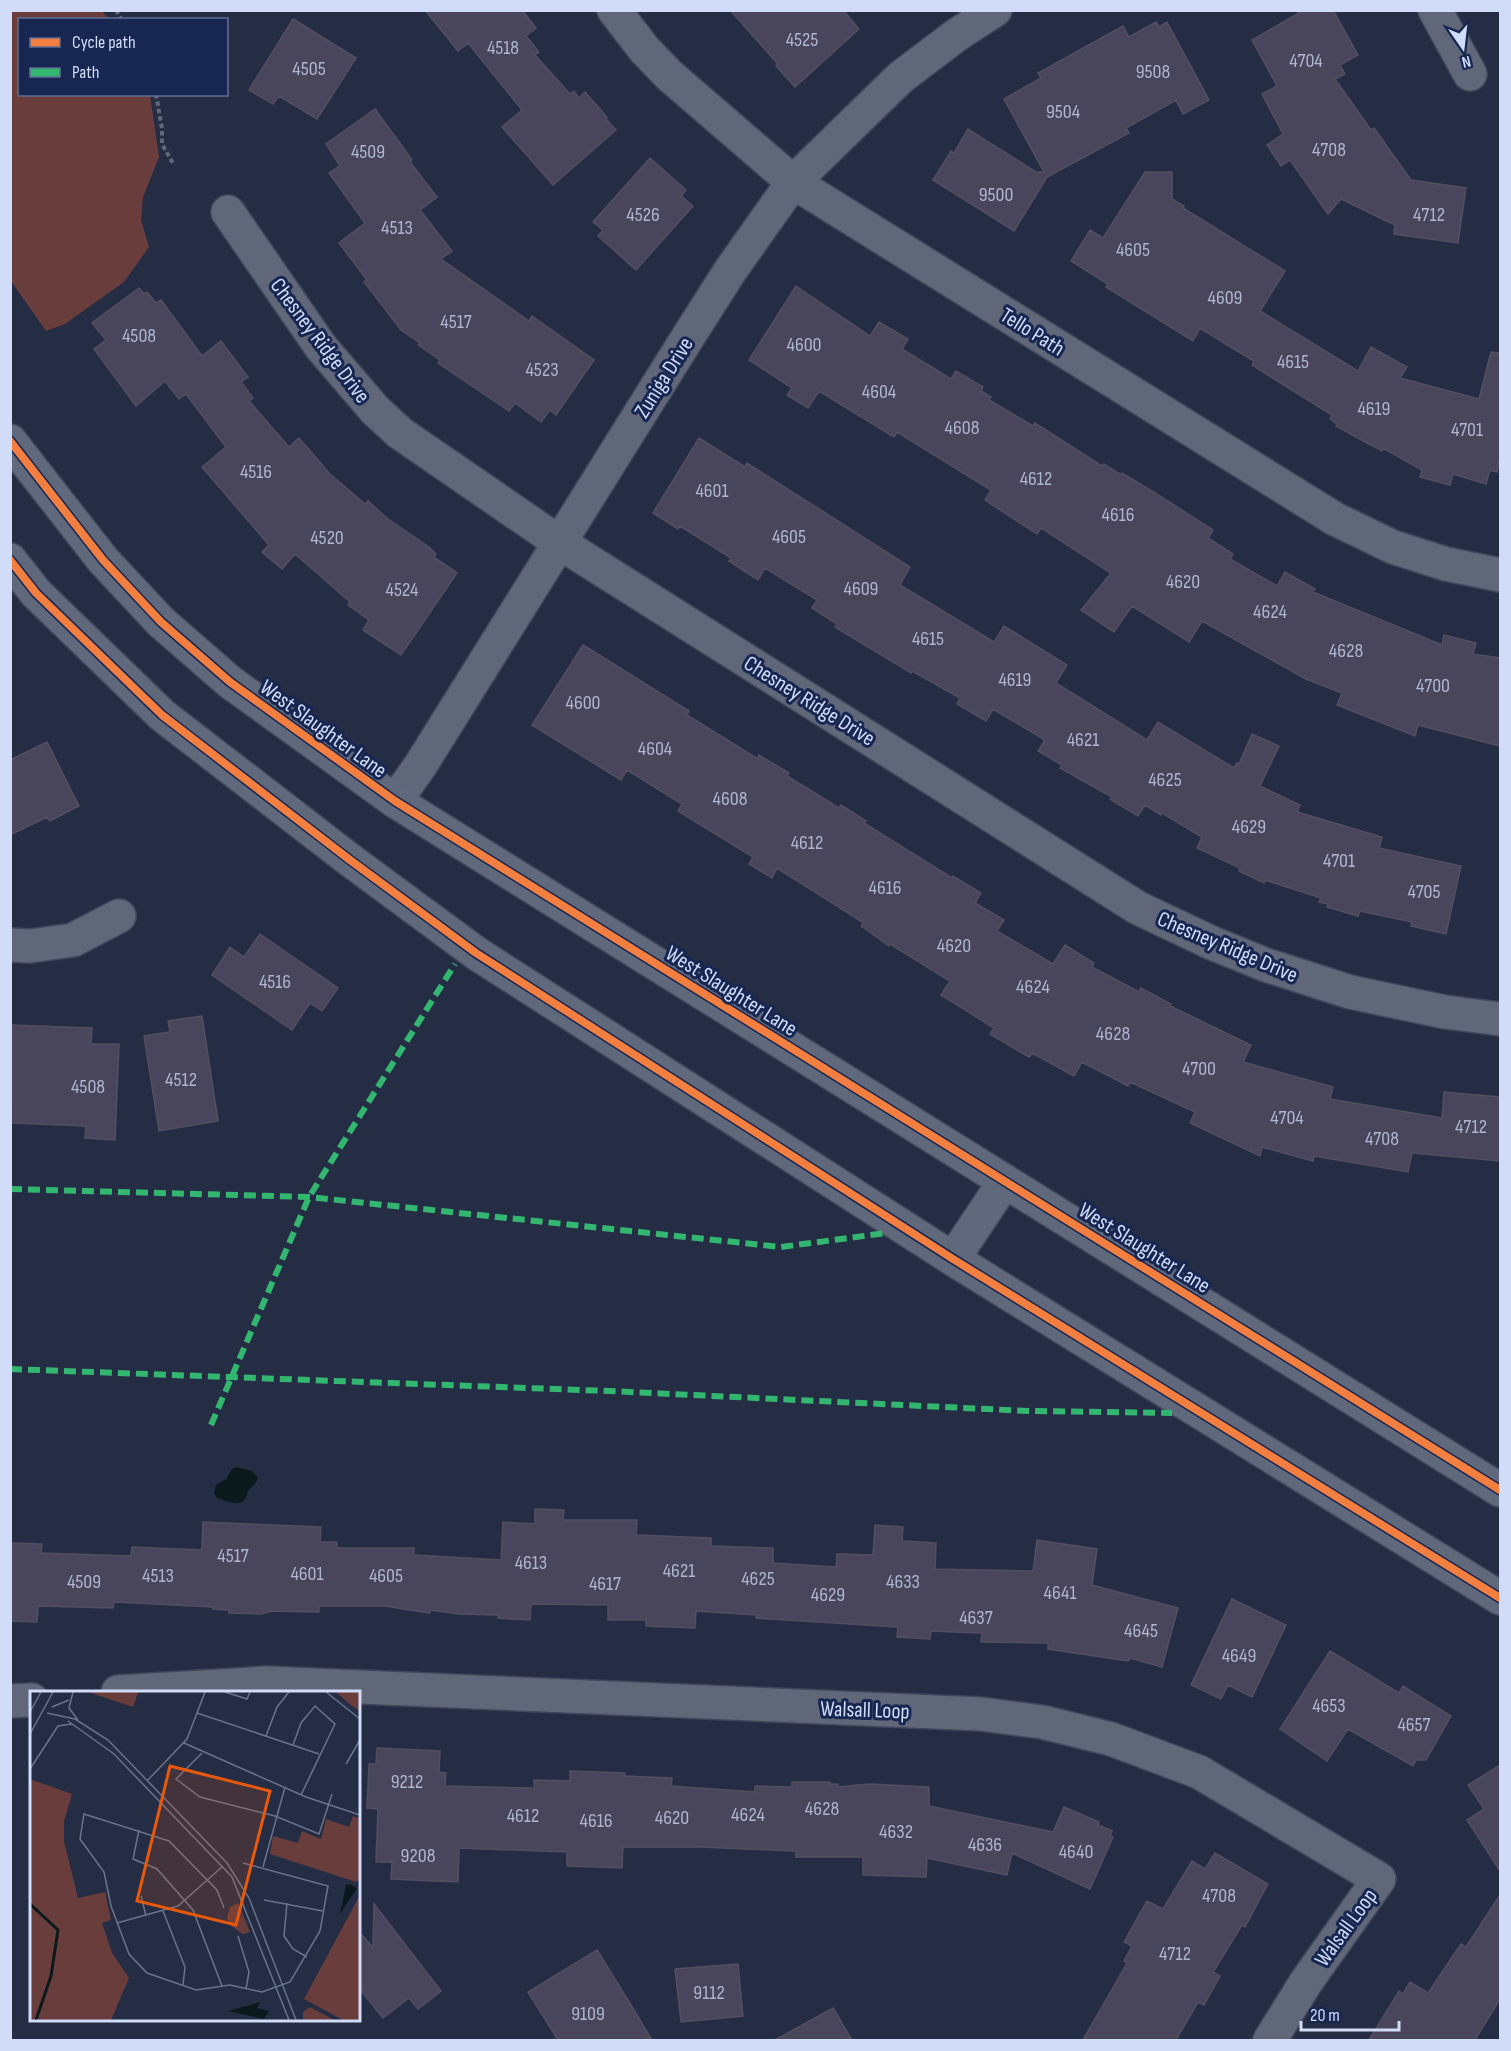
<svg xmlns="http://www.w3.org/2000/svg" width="1511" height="2051" font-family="'Sofia Sans Condensed',sans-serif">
<rect width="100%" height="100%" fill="#252d45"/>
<!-- green -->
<path fill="#693d3b" d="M10,11h92l7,8 -89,1v74l130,1 9,62 -16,40 -2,23 8,27 -25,35 -59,42 -19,7 -35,-50z"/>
<!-- water -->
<path fill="#0b191d" d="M236,1467l16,4 6,7c-2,6 -5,7 -9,12 -2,2 -2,6 -4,9 -6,9 -20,1 -28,-1l-3,-5 2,-8 10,-6 6,-10z"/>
<!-- building -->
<path fill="#49455a" stroke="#534e61" stroke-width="1.5" d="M425,10h97l14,18 -10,8 13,16 -4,3 35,39 4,-3 5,7 6,-6 22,25 -1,2 10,11 -63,55 -51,-58 20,-17 -54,-67 -10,8z
M730,10h113l16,19 -64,58 -19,-21 2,-2z
M1304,10h29l25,45 -18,10 5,9 -10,5 36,51 3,-2 37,52 55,8 -8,55 -64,-9 1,-9 -54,-26 -13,15 -38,-54 -9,6 -14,-21 16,-11 -21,-40 15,-8 -25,-46z
M293,19l63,39 -39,61 -38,-23 -6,8 -24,-14z
M1156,22l3,5 8,-5 42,78 -26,14 -7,-14 -50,28 3,5 -82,44 -33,54 -81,-51 18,-29 3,2 14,-24 68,43h8l-40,-73 37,-21 -3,-5 85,-47 6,11z
M375,109l37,51 -2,2 27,35 -17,13 32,41 -11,8 88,62 3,-5 62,44 -38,55 -6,-5 -9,12 -26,-19 -6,8 -71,-48 2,-3 -22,-15 2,-2 -19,-13 -37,-48 3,-2 -28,-37 26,-20 -36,-50 11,-7 -14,-22z
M650,158l36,32 -5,6 12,10 -57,64 -38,-34 5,-6 -10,-8z
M1145,172h27v27l12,7 -1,2 102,63 -25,40 98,60 13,-24 36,20 -7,11 79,21 12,-47 9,1v105l-3,14 -7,-2 -4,14 -33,-10 -3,11 -30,-8 2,-7 -39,-22 -1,3 -15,-8 -31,-17 1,-2 -7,-5 2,-4 -80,-50 2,-4 -30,-18 -24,-15 -7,13 -87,-54 2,-3 -37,-23 19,-31 13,8z
M796,286l74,50 9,-14 29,17 -6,10 49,30 5,-8 27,16 -2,4 10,6 -2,3 44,26 2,-3 67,43 2,-2 17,11 1,-2 30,18 61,39 -5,8 25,16 -3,5 47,27 8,-14 30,17 -2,3 129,53 2,-10 32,8 -3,11 27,4v88l-82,-21 -3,11 -78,-31 5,-12 -36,-14 -104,-58 -13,21 -57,-36 -18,26 -33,-22 30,-37 -70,-45 -4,6 -52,-34 6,-10 -94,-58 -3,5 -75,-46 -11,17 -21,-13 5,-7 -43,-28z
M139,288l5,6 3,-2 9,11 5,-3 41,56 19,-15 27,36 -7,5 12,16 -4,3 40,46 10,-9 31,36 35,30 3,-3 20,18 41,28 7,7 -2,3 23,16 -56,82 -38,-25 6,-10 -21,-15 2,-3 -55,-48 -13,15 -20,-17 7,-7 -67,-78 24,-20 -40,-53 -7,5 -14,-18 -29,25 -42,-57 12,-9 -14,-17z
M699,438l46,29 2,-4 163,104 -10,18 94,57 10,-16 63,39 -11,18 91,57 11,-18 76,46 3,-5 2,1 13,-30 27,12 -19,40 40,19 -3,7 85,25 -3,11 82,18 -15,68 -35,-8 1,-4 -52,-11 -2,5 -31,-9 1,-3 -9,-2 2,-4 -56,-18 -1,3 -25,-12 1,-3 -43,-20 5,-11 -40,-24 -1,2 -16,-10 -7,11 -28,-17 2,-2 -52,-29 2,-3 -24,-14 7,-11 -52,-31 -7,12 -29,-17 3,-6 -48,-27 -1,2 -76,-46 2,-3 -25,-16 5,-8 -52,-32 -7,12 -29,-19 2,-3 -51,-32 -2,3 -25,-16z
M583,645l106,66 -2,4 71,44 1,-4 30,18 -2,3 52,32 2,-3 25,16 -2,2 88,55 1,-2 28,17 -6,10 29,17 -7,11 56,33 12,-19 29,18 -2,4 47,25 2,-4 30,16 -1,2 81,39 -8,17 90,25 -3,12 112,19 2,-26 56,5v64l-88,-8 -4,19 -94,-16 -1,5 -51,-14 -2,9 -70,-33 5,-11 -65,-30 -2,4 -46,-24 -8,14 -42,-23 -3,4 -39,-23 4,-6 -53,-33 9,-14 -60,-37 -1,2 -28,-20 3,-3 -87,-55 -5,10 -23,-14 4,-7 -75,-46 4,-7 -55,-34 -6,10 -89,-55z
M47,742l32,64 -29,15 -3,-4 -37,18v-75z
M260,934l78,54 -16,23 -12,-8 -18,27 -80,-55 18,-28 14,10z
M202,1016l16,105 -59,10 -15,-95 26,-4 -2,-11z
M10,1025l82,3 -1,16h28l-4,96 -30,-2 1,-12 -74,-3z
M535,1509l29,1 -1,10h74l-1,15 75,3v8l62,2v15l63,4 1,-13 36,1 2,-30 28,2 -1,14 34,2 -1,26 98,2 4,-31 60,9 -5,36 86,23 -16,59 -32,-9 -2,3 -80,-12v-6l-67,-1 1,-9 -51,-2 -1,8 -33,-2 1,-10 -142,-9 1,-3 -61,-4 -1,17 -49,-2v-6h-38v-15l-77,-1 -1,16 -32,-2v-3l-38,-1 -30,-4v3l-45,-7h-66v6l-47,-1 -12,3 -31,-1v-3l-16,-1v-2l-99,-5 -1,6 -75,-2 -1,16 -27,-1v-78l32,1 -1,9 90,3 1,-9 70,3 1,-28 118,5 -1,15h17v6h77v7l87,5 2,-38 32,2z
M1232,1599l54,26 -34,72 -24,-12 -7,14 -30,-14z
M1330,1651l69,42 4,-7 48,30 -25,44h-10l-3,6 -65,-37 -21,32 -47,-32z
M377,1748l63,3 -1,21 7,1 -1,13 89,2v-8l36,1v-10l55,2v3l47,2 -1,8 84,6v-6l37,1v-5h38v2h8v3l31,-3 60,3v19l124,26 11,-25 35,15 -1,3 14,6 -2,5 3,1 -23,52 -78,-36 -5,22 -80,-17 -1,19 -63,-2v-18h-67v-6l-95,-4h-78l-1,21 -55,-2v-14l-108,-4 -1,34 -67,-3 1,-17h-16l2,-53 -11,-1 2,-44h7z
M1500,1765v106l-33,-51 17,-11 -16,-24z
M1215,1853l53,31 -23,43 -3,-2 -29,47 7,4 -16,29 -6,-3 -22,38h-93l44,-77 -3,-2 8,-15 -8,-4 23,-41 16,8 29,-48 13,8z
M1500,1895v104l-25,41h-106l30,-49 4,3 7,-12 18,11 33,-49 5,3z
M374,1904l67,87 -23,18 -9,-11 -26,20 -25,-31v-57l15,18z
M597,1950l37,60 18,30h-94l-30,-48z
M738,1964l5,52 -62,6 -6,-53z
M833,2008l19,32h-77z"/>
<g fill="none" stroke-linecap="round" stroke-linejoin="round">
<defs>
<path id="street" d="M614,10l30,39 25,26 124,107 542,337 58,28 53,17 54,11
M1435,10l35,64
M228,212l93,135 54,63 25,23 160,110 578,365 74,35 54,22 84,27 95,20 55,7
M395,801l25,-35 268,-429 42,-66 63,-89 108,-105 57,-43 37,-24
M10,945l20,1 43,-6 46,-24
M118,1692l149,-9 714,31 61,8 69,17 88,33 180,107 -73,103 -36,58
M10,1701l22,-1"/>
<path id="primary" d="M10,441l93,119 58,62 69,60 165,119 1105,689
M10,560l26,33 126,122 188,145 126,93 477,306 547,339
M953,1259l52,-78"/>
</defs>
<!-- street casing -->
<use href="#street" stroke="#40475b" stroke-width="36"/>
<!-- primary casing -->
<use href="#primary" stroke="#40475b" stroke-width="36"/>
<!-- path -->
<path stroke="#636879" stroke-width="4" stroke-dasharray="4.5 3" stroke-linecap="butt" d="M116,10l6,10
M156,94l6,35v15l12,21"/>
<!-- street -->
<use href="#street" stroke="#606778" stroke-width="33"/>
<!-- primary -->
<use href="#primary" stroke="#60687c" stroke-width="33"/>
<!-- quiet -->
<path stroke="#33b770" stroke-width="6" stroke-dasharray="12 6" stroke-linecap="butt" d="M10,1189l299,8 472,50 105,-14
M10,1369l599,22 419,20 144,2
M211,1425l98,-228 146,-233"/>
<defs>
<path id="cycleway" d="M10,441l93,119 58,62 69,60 165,119 1105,689
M10,560l26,33 126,122 188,145 126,93 477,306 547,339"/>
</defs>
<!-- cycleway casing -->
<use href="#cycleway" stroke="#182652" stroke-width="11"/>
<!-- cycleway -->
<use href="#cycleway" stroke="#f27e40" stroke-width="8"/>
</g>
<g text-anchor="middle" stroke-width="6" stroke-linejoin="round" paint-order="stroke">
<!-- number labels -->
<g font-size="20" fill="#aeb6d0">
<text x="802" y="46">4525</text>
<text x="503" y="54">4518</text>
<text x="1306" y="67">4704</text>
<text x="309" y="75">4505</text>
<text x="1153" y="78">9508</text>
<text x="1063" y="118">9504</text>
<text x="1329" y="156">4708</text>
<text x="368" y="158">4509</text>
<text x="996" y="201">9500</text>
<text x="643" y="221">4526</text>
<text x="1429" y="221">4712</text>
<text x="397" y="234">4513</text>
<text x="1133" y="256">4605</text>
<text x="1225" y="304">4609</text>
<text x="456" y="328">4517</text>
<text x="139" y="342">4508</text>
<text x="804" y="351">4600</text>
<text x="1293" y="368">4615</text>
<text x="542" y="376">4523</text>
<text x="879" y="398">4604</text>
<text x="1374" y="415">4619</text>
<text x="962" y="434">4608</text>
<text x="1467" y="436">4701</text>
<text x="256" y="478">4516</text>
<text x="1036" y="485">4612</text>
<text x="712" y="497">4601</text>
<text x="1118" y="521">4616</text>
<text x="789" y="543">4605</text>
<text x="327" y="544">4520</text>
<text x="1183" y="588">4620</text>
<text x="861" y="595">4609</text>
<text x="402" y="596">4524</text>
<text x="1270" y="618">4624</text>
<text x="928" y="645">4615</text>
<text x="1346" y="657">4628</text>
<text x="1015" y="686">4619</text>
<text x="1433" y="692">4700</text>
<text x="583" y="709">4600</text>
<text x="1083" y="746">4621</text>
<text x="655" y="755">4604</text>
<text x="1165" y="786">4625</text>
<text x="730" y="805">4608</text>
<text x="1249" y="833">4629</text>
<text x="807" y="849">4612</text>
<text x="1339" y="867">4701</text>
<text x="885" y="894">4616</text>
<text x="1424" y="898">4705</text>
<text x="954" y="952">4620</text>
<text x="275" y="988">4516</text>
<text x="1033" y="993">4624</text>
<text x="1113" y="1040">4628</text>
<text x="1199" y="1075">4700</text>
<text x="181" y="1086">4512</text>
<text x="88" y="1093">4508</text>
<text x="1287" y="1124">4704</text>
<text x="1471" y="1133">4712</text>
<text x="1382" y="1145">4708</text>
<text x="233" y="1562">4517</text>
<text x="531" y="1569">4613</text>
<text x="679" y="1577">4621</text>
<text x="307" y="1580">4601</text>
<text x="158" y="1582">4513</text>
<text x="386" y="1582">4605</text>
<text x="758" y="1585">4625</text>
<text x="84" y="1588">4509</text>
<text x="903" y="1588">4633</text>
<text x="605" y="1590">4617</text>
<text x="1060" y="1599">4641</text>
<text x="828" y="1601">4629</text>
<text x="976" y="1624">4637</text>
<text x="1141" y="1637">4645</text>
<text x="1239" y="1662">4649</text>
<text x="1329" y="1712">4653</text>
<text x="1414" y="1731">4657</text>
<text x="407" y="1788">9212</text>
<text x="822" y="1815">4628</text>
<text x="748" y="1821">4624</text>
<text x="523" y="1822">4612</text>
<text x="672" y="1824">4620</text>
<text x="596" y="1827">4616</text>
<text x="896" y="1838">4632</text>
<text x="985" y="1851">4636</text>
<text x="1076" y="1858">4640</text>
<text x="418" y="1862">9208</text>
<text x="1219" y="1902">4708</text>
<text x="1175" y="1960">4712</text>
<text x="709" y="1999">9112</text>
<text x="588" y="2020">9109</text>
</g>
<!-- street labels -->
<g font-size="22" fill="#d0dcf8" stroke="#182652">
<text transform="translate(1033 331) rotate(32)" y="8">Tello Path</text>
<text transform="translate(321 340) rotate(53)" y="8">Chesney Ridge Drive</text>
<text transform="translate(663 377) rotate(-58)" y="8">Zuniga Drive</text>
<text transform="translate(810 700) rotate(32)" y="8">Chesney Ridge Drive</text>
<text transform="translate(324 728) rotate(36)" y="8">West Slaughter Lane</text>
<text transform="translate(1228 946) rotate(23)" y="8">Chesney Ridge Drive</text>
<text transform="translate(732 990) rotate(32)" y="8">West Slaughter Lane</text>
<text transform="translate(1145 1247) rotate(32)" y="8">West Slaughter Lane</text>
<text transform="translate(865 1709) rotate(2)" y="8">Walsall Loop</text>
<text transform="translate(1345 1927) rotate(-54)" y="8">Walsall Loop</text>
</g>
</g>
<!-- overview -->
<g transform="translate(30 1691)">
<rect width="330" height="330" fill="#252d45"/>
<path d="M58,1h50l-5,15zM306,1h24v19l-8,-5zM0,88l42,15 -8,27v20l14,57 27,-6 6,28 -9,3 10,30 17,25 -18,42h-81zM323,125l7,3v60l-4,3 -86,-28 3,-18 25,7 4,-12 19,8 5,-20 23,8zM330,204v125h-17l-39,-21zM208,212l12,29 -7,2 -12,-8 -4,-8 3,-11zM280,316l24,13h-31v-8z" fill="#693d3b"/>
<path d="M320,193l7,4 -17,26 6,-29zM230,311l-3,6 12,3 -5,8 -36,-8z" fill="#0b191d"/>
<path fill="none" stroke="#0b191d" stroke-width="3" d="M0,213l28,26 -7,46 -15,44"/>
<path fill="none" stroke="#69738d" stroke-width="1.5" d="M43,1l-4,16 9,12M195,1l22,7 3,-7M296,1l34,27M22,16l17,-7M0,21l11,-20M17,22l28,6 33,21 119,123 22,35 47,122M167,22l122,41M38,30l46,33 118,123 57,143M0,43l23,-42M236,45l11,-29 12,-15M154,52l122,54 54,18M263,54l8,-22 14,-17 20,18 -34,71M172,62l-26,26 24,18 75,19 44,18 13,-40M316,73l14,-24M0,78l28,-43 14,-2M117,90l40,-42 18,-47M109,139l-6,29 24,10 36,41 29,76M233,176l22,-80M111,205l5,20M234,209l59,11M257,212l-3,33 9,13 14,8M194,217l-7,-18 -48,-49 -85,-27 -4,25 24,33 7,34 18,48 18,19 49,17 34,-5 32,7 28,-10 30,-51 8,-45 -85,-23M133,220l22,56 -2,18M87,232l61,-17 45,-40M208,245l11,36 -3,17"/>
<path fill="#e8590c" fill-opacity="0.15" stroke="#e8590c" stroke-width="3" d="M140,75l100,25 -34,134 -99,-24z"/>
<rect width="330" height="330" fill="none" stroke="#d0dcf8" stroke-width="3"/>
</g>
<!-- border -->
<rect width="1511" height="2051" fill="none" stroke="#d0dcf8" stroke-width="24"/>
<!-- legend -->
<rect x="18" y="18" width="210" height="78" fill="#182652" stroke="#626f94" stroke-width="1.5"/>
<rect x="30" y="38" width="30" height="9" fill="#f27e40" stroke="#626f94" stroke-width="1.5"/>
<text x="72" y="48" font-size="18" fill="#d0dcf8">Cycle path</text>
<rect x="30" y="68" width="30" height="9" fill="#33b770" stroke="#626f94" stroke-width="1.5"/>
<text x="72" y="78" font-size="18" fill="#d0dcf8">Path</text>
<!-- north arrow -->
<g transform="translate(1463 48) rotate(166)" stroke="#182652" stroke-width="4.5" paint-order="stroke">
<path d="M0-4.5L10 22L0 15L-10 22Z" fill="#d0dcf8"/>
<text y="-9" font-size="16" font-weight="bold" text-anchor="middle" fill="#d0dcf8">N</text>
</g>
<!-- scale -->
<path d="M1301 2021v9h98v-9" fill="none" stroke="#d0dcf8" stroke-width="3"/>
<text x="1310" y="2021" font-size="18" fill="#d0dcf8" stroke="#182652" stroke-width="4.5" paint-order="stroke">20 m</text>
</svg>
